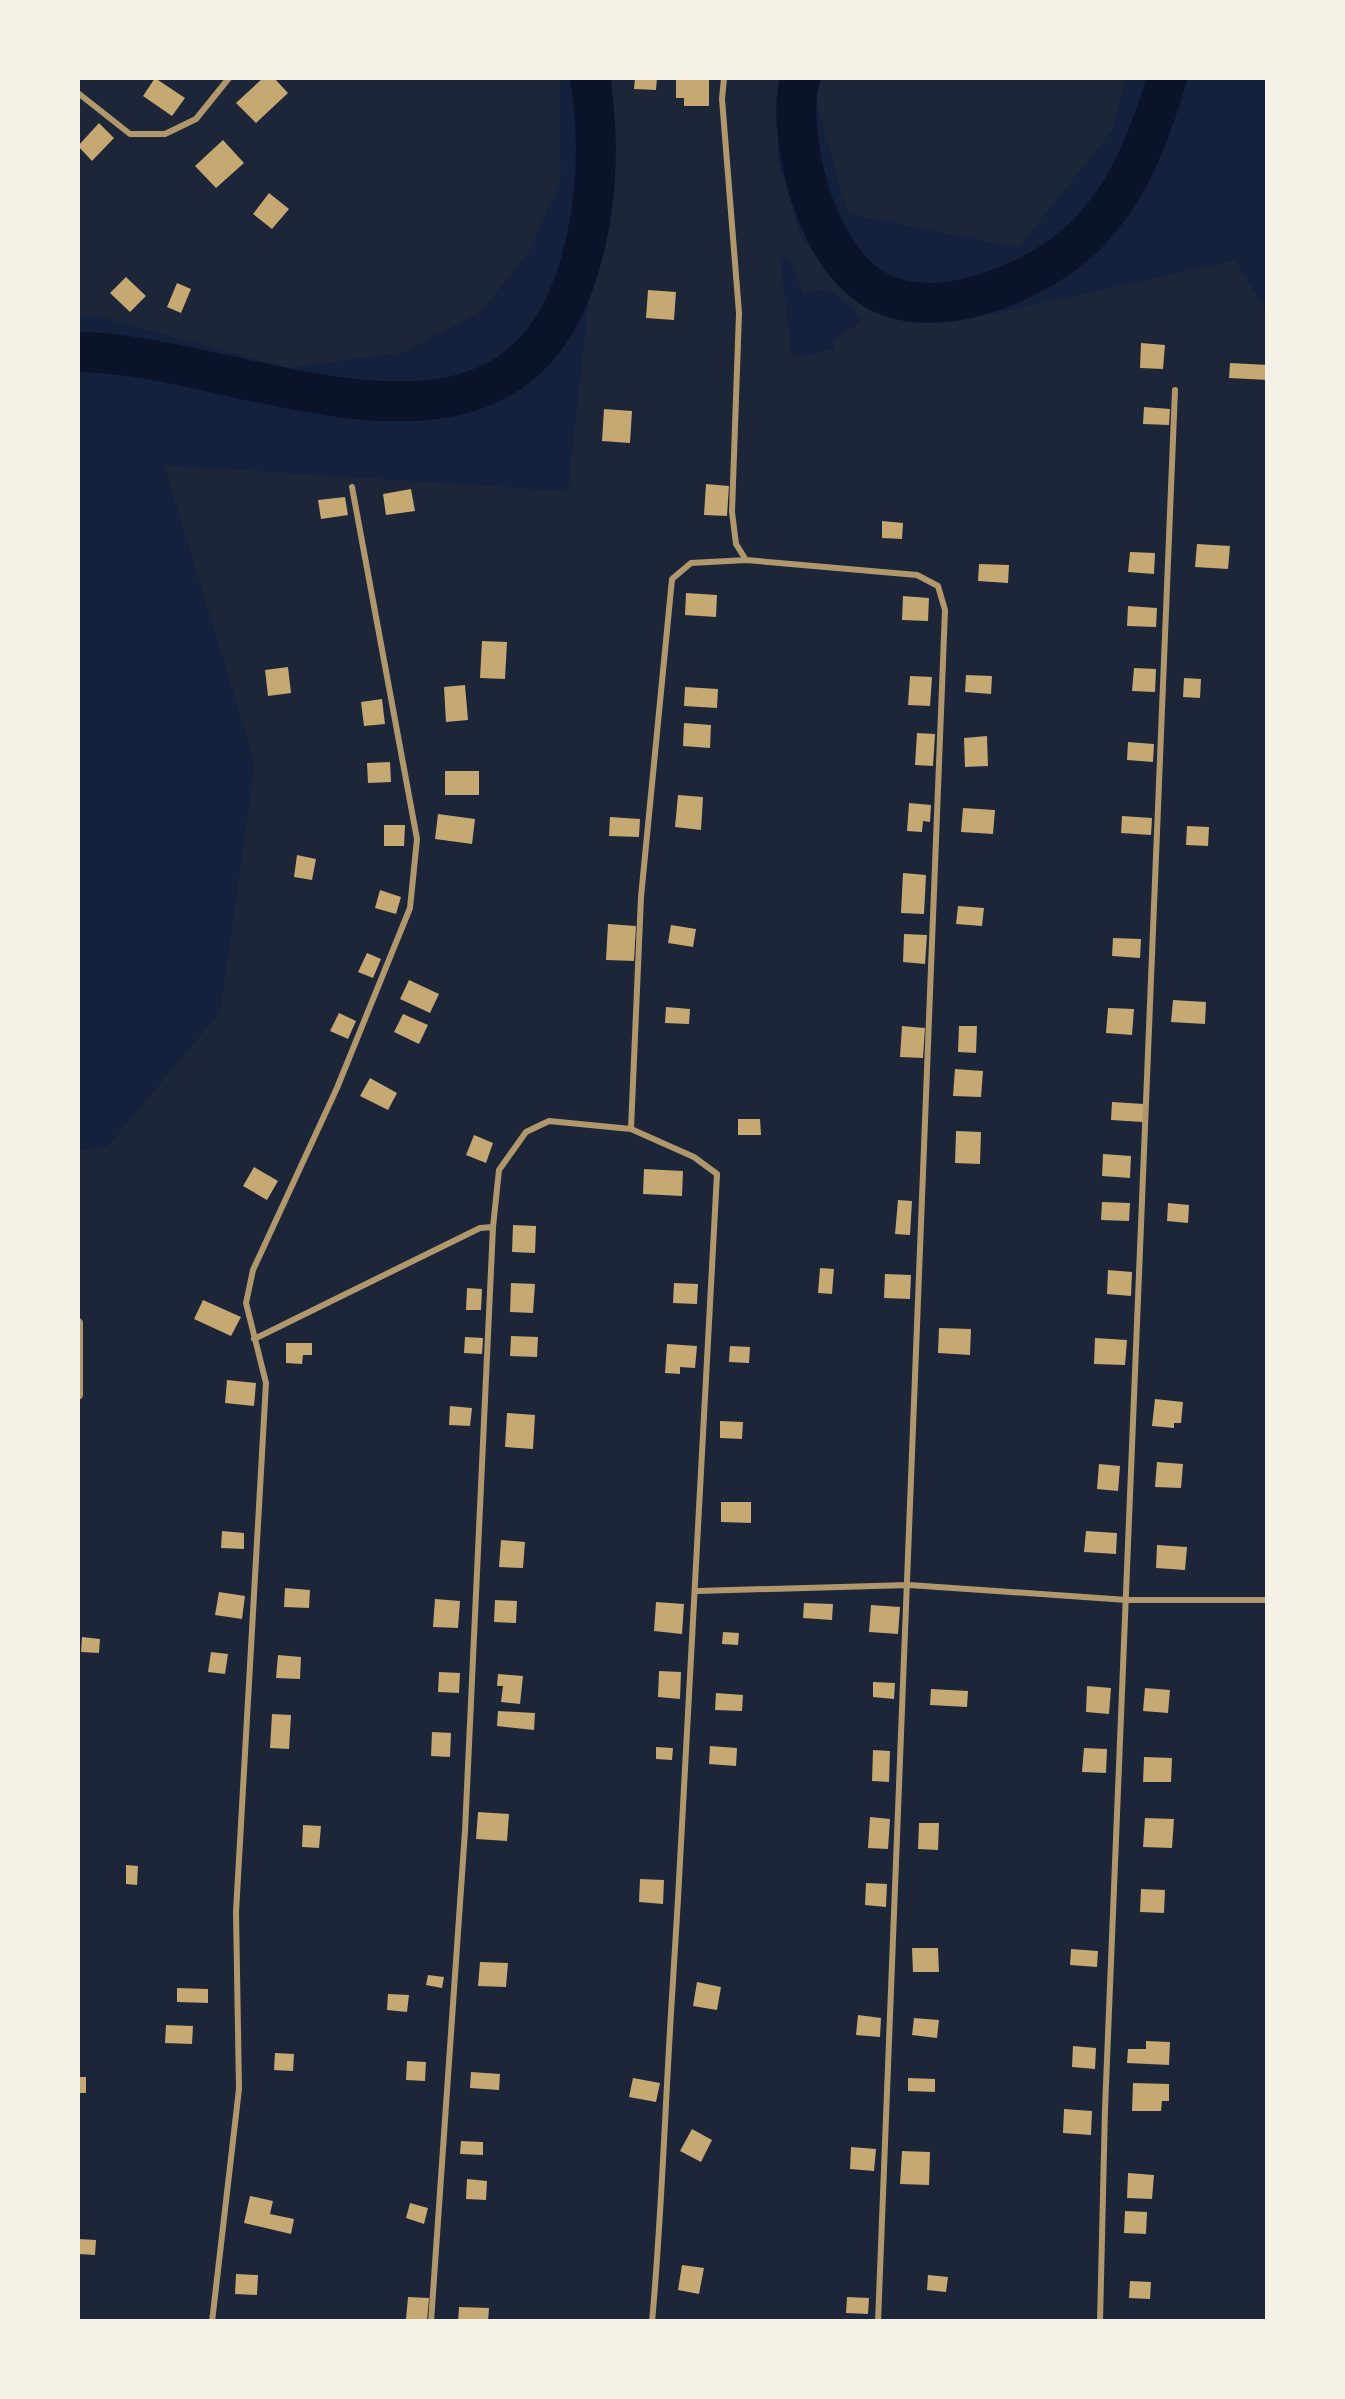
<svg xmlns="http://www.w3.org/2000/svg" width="1345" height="2399" font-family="Lora,serif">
<rect width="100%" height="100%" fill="#14213d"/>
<!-- green -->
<path fill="#1d2539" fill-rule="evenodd" d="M78,78h482l1,100 -32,74 -48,59 -76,41 -116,16 -193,-52 -18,2z
M613,78h167l-2,82 23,76 34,41 47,30 39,8 66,-12 1,12 247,-55 33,54 -1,2007 -1189,1v-1171l30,-5 112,-134 35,-248 -91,-299 404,26zM780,256l10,4 13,34 24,-6 28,21 7,13 -28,17v10l-42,9z
M809,78h317l-14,52 -94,118 -170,-34z"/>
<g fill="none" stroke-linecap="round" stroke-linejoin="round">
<!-- river -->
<path stroke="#0b132b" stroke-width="40" d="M800,78c-9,35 0,85 11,119 14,40 36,83 77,99 62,23 151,-16 196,-59 44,-42 66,-102 83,-159
M78,352c153,0 416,146 494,-64 25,-65 29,-143 18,-210"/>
</g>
<!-- building -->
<path fill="#c6a872" d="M155,78l30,20 -13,18 -29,-20z
M263,78h11l14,15 -32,30 -20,-20z
M635,78h22l-1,12 -22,-1z
M676,80h33v26h-25v-8h-8z
M99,123l15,15 -22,23 -14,-15z
M223,140l21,23 -28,25 -21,-22z
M269,193l20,16 -17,20 -19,-15z
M126,277l20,19 -16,16 -20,-19z
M177,283l14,6 -10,24 -14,-6z
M648,290l28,2 -2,28 -28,-2z
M1141,343l24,2 -2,24 -23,-1z
M1230,363l38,2v15l-39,-2z
M1144,407l26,2 -1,16 -26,-1z
M604,409l28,2 -2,32 -28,-2z
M706,484l23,2 -2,30 -23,-1z
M411,489l4,22 -29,4 -3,-21z
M345,497l3,18 -27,4 -3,-19z
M882,521l21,2 -1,16 -20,-1z
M1197,544l33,2 -2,23 -33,-2z
M1130,552l25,1 -1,21 -26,-2z
M979,564l30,1 -1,18 -30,-2z
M686,593l31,2 -1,22 -31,-2z
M903,596l26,2 -1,23 -26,-1z
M1128,606l29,2 -1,19 -29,-1z
M482,641l25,1 -2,37 -25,-1z
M288,667l3,26 -23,3 -3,-26z
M1134,668l22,1 -1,23 -23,-1z
M966,675l26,1 -1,18 -26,-2z
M910,676l22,1 -2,29 -22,-1z
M1184,678l17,1 -1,19 -17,-1z
M465,685l3,35 -22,2 -2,-35z
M685,687l33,2 -1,19 -33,-2z
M382,699l3,25 -21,2 -3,-24z
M684,723l27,2 -1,23 -27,-2z
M917,733l18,1 -2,32 -18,-1z
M987,736l1,30 -23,1 -1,-29z
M1128,742l26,2 -1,18 -26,-2z
M390,762l1,20 -23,1 -1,-20z
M445,771h34v24h-34z
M678,795l25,2 -2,33 -26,-3z
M909,803l22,2 -1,17 -7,-1 -1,11 -15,-1z
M963,808l32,2 -2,24 -32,-2z
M438,814l37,5 -3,25 -37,-5z
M1122,816l30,2 -1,17 -30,-2z
M610,817l30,2 -1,18 -30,-1z
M384,825h21l-1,21h-20z
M1187,826l22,1 -1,19 -22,-1z
M297,855l19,4 -4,21 -18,-3z
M903,873l23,2 -2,39 -23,-1z
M380,890l21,7 -5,17 -21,-6z
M958,906l26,2 -2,18 -26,-2z
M608,924l28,2 -2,35 -28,-1z
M671,925l25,4 -3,18 -25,-4z
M904,934l23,1 -2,29 -22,-2z
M1113,938l28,1 -1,19 -28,-2z
M367,953l14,6 -8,19 -15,-6z
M409,980l30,14 -9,19 -30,-14z
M1173,1000l33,2 -1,22 -34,-2z
M666,1007l24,2 -1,15 -24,-1z
M1108,1008l26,1 -2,26 -26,-2z
M339,1013l17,8 -8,18 -18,-8z
M403,1014l25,11 -9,19 -25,-12z
M902,1026l23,2 -2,30 -23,-1z
M959,1026h18l-1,27 -18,-1z
M955,1069l28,2 -2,26 -28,-1z
M370,1078l27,15 -9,17 -28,-14z
M1112,1102l32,2 -1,18 -32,-2z
M738,1119h22l1,16h-23z
M956,1131l25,1 -1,32 -25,-1z
M474,1135l19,8 -7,20 -20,-8z
M1103,1154l28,2 -1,22 -28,-2z
M254,1167l24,14 -11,19 -24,-14z
M644,1169l39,2 -1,25 -39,-2z
M898,1200l14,1 -2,34 -15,-1z
M1102,1202l28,1 -1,18 -28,-1z
M1168,1203l21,2 -1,18 -21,-2z
M513,1225l23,1 -1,27 -23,-1z
M820,1268l14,1 -2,25 -14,-1z
M1108,1270l24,2 -1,24 -24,-2z
M885,1274l26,1 -1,24 -26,-1z
M511,1283l24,1 -2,29 -23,-1z
M674,1283l24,1 -1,20 -24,-1z
M467,1288l15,1 -1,21h-15z
M203,1300l38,17 -10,19 -37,-17z
M939,1328l32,1 -1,26 -32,-2z
M511,1336l27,1 -1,20 -27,-1z
M465,1337l18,1 -1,16 -18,-1z
M1095,1338l32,2 -2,25 -31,-1z
M286,1343h26v12h-9l-1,9 -16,-1z
M667,1344l30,2 -2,22 -15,-1v7l-15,-1z
M730,1346l20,1 -1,16 -20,-1z
M227,1380l29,3 -2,23 -29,-3z
M1155,1399l28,3 -2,21h-7v5l-22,-2z
M450,1406l22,2 -2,18 -21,-1z
M507,1413l28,2 -2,34 -28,-2z
M720,1421l23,1 -1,17 -22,-1z
M1157,1462l26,2 -2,24 -26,-1z
M1099,1464l21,2 -2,25 -21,-2z
M721,1502h30v21l-30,-1z
M222,1531l22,2v16l-23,-1z
M1086,1531l31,2 -1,21 -32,-2z
M501,1540l24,2 -2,26 -24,-1z
M1157,1545l30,2 -2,23 -29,-2z
M285,1588l25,2 -1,18 -25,-1z
M219,1592l26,4 -3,23 -27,-4z
M435,1599l25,2 -2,27 -25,-1z
M495,1600l22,1 -1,22 -22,-1z
M656,1602l28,2 -2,30 -28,-3z
M804,1603l29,1 -1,16 -29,-2z
M871,1605l29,2 -2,27 -29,-2z
M723,1632l16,1 -1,12 -16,-1z
M82,1637l18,2 -1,14 -18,-1z
M211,1652l17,2 -3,20 -17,-2z
M278,1655l23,2 -1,22 -24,-1z
M659,1671l22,1 -1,27 -22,-2z
M439,1672l21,1 -1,20 -21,-1z
M498,1674l25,2 -3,28 -19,-2 2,-16h-6z
M873,1682l22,1 -1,16 -21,-2z
M1087,1686l24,2 -2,26 -23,-2z
M1145,1688l25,2 -2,23 -25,-2z
M931,1689l37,2 -1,16 -37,-2z
M716,1693l27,2 -1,16 -27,-1z
M498,1711l37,2 -1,17 -37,-4z
M272,1714l19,1 -2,34 -19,-1z
M432,1732l19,1 -1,24 -19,-1z
M710,1746l27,2 -1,18 -27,-2z
M656,1747l17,1 -1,12 -16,-1z
M1084,1748l23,1 -1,24 -24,-1z
M873,1750l17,1 -1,31 -17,-1z
M1144,1757l28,1 -1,24h-28z
M478,1812l31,2 -2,27 -31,-2z
M870,1817l20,2 -2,30 -20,-1z
M1145,1818l29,1 -2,29 -29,-1z
M919,1823h20l-1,27 -20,-1z
M303,1825l18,1 -2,22 -17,-1z
M126,1865l12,1 -1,19 -11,-1z
M640,1879l24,1 -1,24 -24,-2z
M866,1883l21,1 -1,23 -21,-2z
M1141,1889l24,1 -1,23 -24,-1z
M912,1948h26l1,24h-26z
M1071,1949l27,2 -1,16 -27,-2z
M480,1962l28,1 -2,24 -28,-1z
M428,1975l16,2 -2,11 -16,-3z
M697,1982l24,5 -4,23 -24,-4z
M177,1988l31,1v14l-31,-1z
M388,1994l21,1 -2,17 -20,-2z
M858,2015l23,3 -1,19 -24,-2z
M914,2018l25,2 -2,18 -25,-3z
M166,2025l27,1 -1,18 -27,-1z
M1146,2041l24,1 -1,23 -42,-2 1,-14h18z
M1073,2046l23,2 -1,21 -23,-2z
M275,2053l19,1 -1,17 -19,-1z
M407,2061l19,1 -1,19 -19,-1z
M471,2072l29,2 -1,16 -29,-2z
M78,2077h8v16h-8z
M633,2078l27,5 -4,19 -27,-5z
M908,2078l27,1v13l-27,-1z
M1133,2083l36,1v17h-7l-1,10h-29z
M1064,2109l28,2 -1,24 -28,-2z
M692,2129l20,11 -11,22 -21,-11z
M461,2141l22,1v13l-23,-1z
M851,2147l25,2 -2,22 -24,-2z
M902,2151l28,1 -1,33 -29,-1z
M1128,2173l26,2 -2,24 -25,-1z
M467,2179l20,2 -1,19 -20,-1z
M250,2196l23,5 -3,13 24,5 -3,15 -47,-11z
M410,2203l18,5 -4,16 -18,-6z
M1125,2211l22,1 -1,22 -22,-1z
M78,2239l18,1 -1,15 -17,-1z
M682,2265l22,3 -5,26 -21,-4z
M236,2274l22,1 -1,20 -22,-1z
M928,2275l20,2 -2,15 -19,-2z
M1130,2281l21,1 -1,17 -21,-1z
M408,2297l21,1 -2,23 -21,-2z
M847,2297l22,1 -1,16 -22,-1z
M459,2307l30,1 -1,14h-30z"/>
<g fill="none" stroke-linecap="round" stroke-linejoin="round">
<!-- service -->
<path stroke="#b1986c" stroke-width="6" d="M724,78l-2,21 17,214 -7,199 4,32 10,16 171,15 21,11 7,24 -67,1712
M78,93l52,41h35l31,-15 33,-41
M254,1339l226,-111 13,-1
M698,1591l211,-6 218,15h141
M212,2322l27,-233 -3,-177 30,-529 -20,-80 7,-33 84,-182 73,-180 7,-69 -65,-352
M431,2322l34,-491 28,-604 6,-57 27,-38 23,-11 82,8
M652,2322c10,-109 13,-217 20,-325 17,-274 32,-548 45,-823l-23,-17 -63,-28 10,-232 31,-318 19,-16 55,-3
M1100,2322l5,-213 70,-1719"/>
<!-- minor -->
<path stroke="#b1986c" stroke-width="10" d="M78,1323v72"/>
</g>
<!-- border -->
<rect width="1345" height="2399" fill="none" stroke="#f6f1e7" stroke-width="160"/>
</svg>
